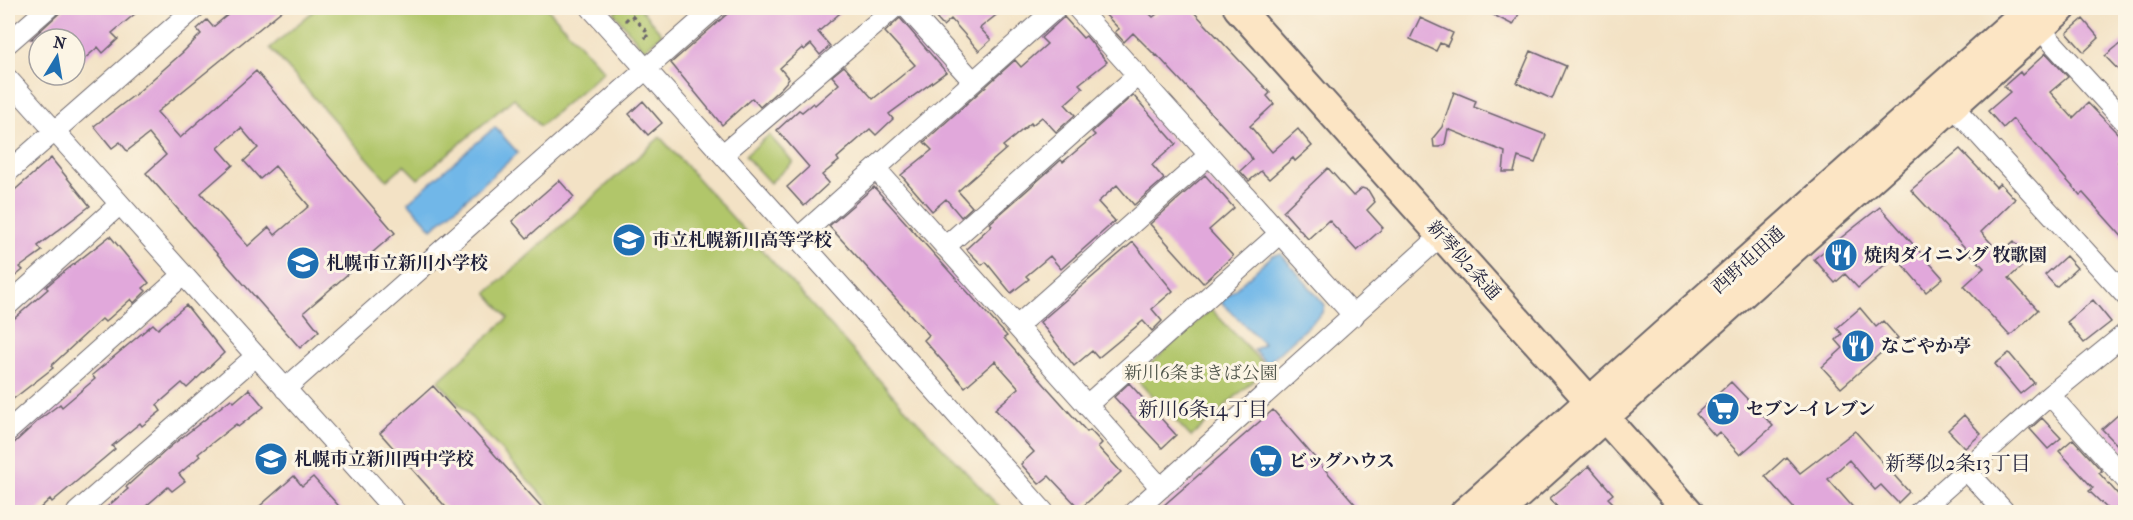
<svg xmlns="http://www.w3.org/2000/svg" width="2133" height="520" font-family="'IM FELL French Canon','Noto Serif JP',serif">
<rect width="100%" height="100%" fill="#fcf5e5"/>
<filter id="ink" filterUnits="userSpaceOnUse"><feTurbulence type="fractalNoise" baseFrequency=".0167" numOctaves="2"/><feDisplacementMap in="SourceGraphic" scale="12" xChannelSelector="R" yChannelSelector="G"/><feConvolveMatrix kernelMatrix="1 2 1 2 8 2 1 2 1" color-interpolation-filters="sRGB"/></filter>
<filter id="wash" filterUnits="userSpaceOnUse"><feTurbulence type="fractalNoise" baseFrequency=".008" numOctaves="4" result="noise"/><feDisplacementMap in="SourceGraphic" scale="24" xChannelSelector="R" yChannelSelector="G"/><feGaussianBlur stdDeviation="1.35" result="paint"/><feColorMatrix in="noise" values="0 0 0 0 0 0 0 0 0 0 0 0 0 0 0 0 0 1.4 0 .05"/><feComposite in="paint" operator="in"/></filter>
<g filter="url(#wash)">
<rect width="100%" height="100%" fill="#f3e2c5"/>
<!-- green -->
<path fill="#b1c66b" stroke="#6a7453" stroke-width="1.5" d="M317,8h230l57,63 -64,55 -26,-28 -96,81 -14,-14 -17,15 -117,-132z
M621,8h19l22,26 -18,16 -30,-37z
M769,135l24,27 -23,21 -25,-27z
M660,137l242,268 102,107h-447l-119,-131 70,-63 -21,-25z
M1211,309l56,59 -76,69 -56,-59z"/>
<!-- water -->
<path fill="#71b7e8" stroke="#4a6c92" stroke-width="1.5" d="M495,127l23,26 -86,76 -24,-27z
M1281,254l44,51 -2,7 -56,52 -13,-14 10,-6 -43,-42 52,-47z"/>
<g id="blocks">
<!-- building -->
<path fill="#e1a8db" fill-rule="evenodd" d="M65,8h77l-30,25 6,6 -15,14 -5,-6 -23,20v-28h-44z
M236,8h49l-128,104 23,26 76,-67 139,162 -91,79 15,19 -19,17 -154,-175 20,-18 -17,-21 -22,17 -7,-9 -8,6 -18,-22 43,-33 45,-40 19,-19 -4,-5 10,-9 6,7zM241,128l17,20 -14,13 16,18 15,-13 34,40 -34,29 -6,-8 -21,19 -47,-53 32,-28 -15,-17z
M734,8h112l-28,24 12,14 -10,9 -9,-11 -7,6 -2,-2 -22,20 9,11 -8,9 -21,19 -8,-9 -30,27 -51,-62z
M927,8h78l-25,20 11,12 -12,11 -28,-32 -8,7z
M1099,8h45l9,9 12,-9h25l80,85 -3,3 7,8 -24,22 22,26 26,-23 14,17 -17,15 -2,-3 -24,21 -8,-8 -12,10 -9,-10 12,-11 -2,-5 -93,-100 -1,1 -23,-23 -9,9 -9,-10 4,-3z
M1480,8h42l-9,17z
M1064,17l19,21 3,-2 21,26 -28,22 4,4 -18,16 10,11 -19,17 -14,-15 -10,8 -1,-2 -28,23 3,3 -48,42 14,16 -11,10 -15,-18 -14,12 -31,-36 31,-25 -8,-8 91,-82 6,7 26,-23 -6,-6z
M900,18l46,54 -57,42 4,5 -17,16 -6,-6 -33,29 2,3 -17,14 7,8 -25,23 -17,-19 22,-20 -32,-37 22,-20 3,2 11,-9 2,2 24,-21 -7,-8 12,-10 29,33 42,-34 -30,-33z
M1420,18l33,15 -6,13 -7,-3 -4,8 -26,-12z
M2083,19l16,19 -15,14 -17,-19z
M2126,39v39l-21,-22z
M1531,51l35,15 -14,33 -35,-16z
M2046,53l22,24 -18,15 23,26 15,-15 38,39v14l-8,6 8,9v70l-43,-48 -3,2 -67,-76 -10,9 -15,-17 22,-19 -6,-6 16,-14 2,3z
M1454,92l22,9 -2,6 72,28 -11,28 -17,-6 -4,15h-11l2,-20 -57,-23 -3,15 -5,3h-6l-1,-9 9,-11z
M1133,95l43,49 -24,21 12,14 -30,26 -17,-20 -19,17 17,19 -54,48 -11,-13 -24,20 3,3 -18,14 -25,-31 -4,3 -16,-16 26,-24 -2,-2 71,-63 2,2 32,-27 -3,-3z
M643,101l19,22 -14,12 -19,-21z
M1960,149l36,38 4,-4 15,16 -34,33 19,21 14,-12 12,14 -3,2 4,5 -18,16 29,32 -28,26 -46,-50 20,-18 -73,-78z
M51,158l39,48 -52,40 4,5 -22,16 3,3 -15,12v-86z
M1328,168l25,28 9,-8 6,2 7,12 -8,8 16,18 -26,23 -28,-31 -21,19 -25,-28z
M1205,175l29,33 -25,22 24,26 -30,27 -53,-59z
M559,180l15,17 -47,41 -15,-17z
M874,187l133,149 -3,2 31,36 52,58 3,-2 12,13 -4,4 23,25 -41,37 -31,-33 -10,8 -18,-20 13,-12 -39,-43 24,-21 -24,-27 -30,26 -41,-47 5,-5 -100,-109z
M1880,207l63,71 -17,14 -31,-36 -37,32 -13,-14 -10,9 -21,-24z
M110,236l39,47 -6,5 3,3 -12,12 -3,-4 -26,23 -3,-3 -51,47 2,2 -45,35v-79l40,-35 -2,-2 9,-8z
M1133,242l40,49 -21,18 10,12 -10,10 -9,-10 -45,37 -6,-7 -18,15 -34,-44z
M2066,256l11,12 -21,19 -11,-12z
M2093,300l18,22 -27,21 -17,-21z
M186,305l38,48 -37,35 -5,-5 -25,22 4,6 -19,15 -2,-3 -28,23 3,3 -63,53 -2,-3 -15,14h-27v-62l4,-6 28,-26 20,-15 2,3 33,-28 -3,-4 61,-51 5,5z
M1860,308l16,19 7,-6 15,17 -57,50 -19,-21 21,-19 -7,-8 6,-6 -5,-6z
M2009,353l25,30 -14,11 -25,-30z
M1731,382l42,44 -33,29 -21,-23 -4,4 -19,-22z
M1129,383l47,52 -14,13 -48,-51z
M433,386l114,127h-96l-71,-80z
M249,389l15,18 -26,20 -2,-3 -38,30 2,2 -21,18 6,7 -13,10 -4,-4 -30,26h-38l28,-24 -2,-2 45,-41 60,-47 3,3z
M1273,410l90,103h-208z
M2119,414l7,8v32l-24,-25z
M1964,415l17,19 -16,14 -17,-18z
M2042,418l19,20 -13,11 -18,-20z
M1855,431l54,61 -11,11 -17,-18 -6,5 -26,-30 -21,19 30,34h-60l-33,-37 21,-19 14,16z
M2073,439l29,32 -3,2 25,28 -12,12 -23,-22 4,-3 -34,-37z
M1589,466l24,28 -5,4 5,5 -12,10h-39l-12,-15z
M294,476l8,10 11,-9 32,36h-93z"/>
</g>
</g>
<g filter="url(#ink)">
<use href="#blocks" fill-opacity="0" stroke="#6b656b" stroke-width="1.5"/>
<g fill="none" stroke-linecap="round" stroke-linejoin="round">
<defs>
<path id="street" d="M591,8l453,504
M907,8l66,73
M1077,8l277,308
M2039,28l87,95
M8,43l40,-35
M8,79l388,433
M1951,104l175,192
M723,154l171,-146
M876,169l285,319
M8,172l187,-164
M798,238l258,-230
M945,247l193,-172
M8,305l112,-101
M1017,326l192,-171
M285,389l430,-381
M2050,395l76,85
M1087,405l192,-171
M8,431l175,-156
M1966,470l39,42
M77,512l179,-156
M1134,512l308,-277
M1919,512l131,-117 76,-62"/>
<path id="secondary" d="M1238,8l451,504
M1465,512l565,-504
M1499,512l563,-504"/>
</defs>
<!-- street casing -->
<use href="#street" stroke="#6b656b" stroke-width="22"/>
<!-- secondary casing -->
<use href="#secondary" stroke="#6b656b" stroke-width="32"/>
<!-- path -->
<path stroke="#6b656b" stroke-width="3" stroke-dasharray="4.5 4.5" stroke-linecap="butt" d="M625,21l6,-6 18,19 -7,7"/>
<!-- street -->
<use href="#street" stroke="#fff" stroke-width="20"/>
<!-- secondary -->
<use href="#secondary" stroke="#fce5c4" stroke-width="28"/>
</g>
</g>
<!-- icons -->
<defs>
<symbol id="school-disc" viewBox="-11 -11 22 22"><circle r="9.5" fill="#1f6fb2" stroke="#fcf5e5"/><path d="M0-5L7-2L0 1L-7-2ZM-4 1L0 2.5L4 1V4Q0 6-4 4Z" fill="#fff"/></symbol>
<symbol id="restaurant-disc" viewBox="-11 -11 22 22"><circle r="9.5" fill="#1f6fb2" stroke="#fcf5e5"/><path d="M-5-6h1v4h1v-4h1v4h1v-4h1v5L-1.5 .5V6h-2V.5L-5-1ZM5-6V6H3V1.5H1.5Q1.5-4 5-6Z" fill="#fff"/></symbol>
<symbol id="supermarket-disc" viewBox="-11 -11 22 22"><circle r="9.5" fill="#1f6fb2" stroke="#fcf5e5"/><path d="M-6-5.5h2.5l.6 2H6L4.5 2H-2.5L-4.4-4H-6ZM-1.5 3.2a1.3 1.3 0 1 0 .1 0ZM3 3.2a1.3 1.3 0 1 0 .1 0Z" fill="#fff"/></symbol>
</defs>
<g fill-rule="evenodd">
<use href="#school-disc" x="610" y="221" width="38" height="38"/>
<use href="#restaurant-disc" x="1822" y="236" width="38" height="38"/>
<use href="#school-disc" x="284" y="244" width="38" height="38"/>
<use href="#restaurant-disc" x="1839" y="327" width="38" height="38"/>
<use href="#supermarket-disc" x="1704" y="390" width="38" height="38"/>
<use href="#school-disc" x="252" y="440" width="38" height="38"/>
<use href="#supermarket-disc" x="1247" y="442" width="38" height="38"/>
</g>
<g text-anchor="middle" stroke-width="6" stroke-linejoin="round" paint-order="stroke">
<!-- poi labels -->
<g font-size="18" font-weight="bold" fill="#22223b" stroke="#fcf5e5" text-anchor="start">
<text x="652" y="246">市立札幌新川高等学校</text>
<text x="1864" y="261">焼肉ダイニング 牧歌園</text>
<text x="326" y="269">札幌市立新川小学校</text>
<text x="1881" y="352">なごやか亭</text>
<text x="1746" y="415">セブン-イレブン</text>
<text x="294" y="465">札幌市立新川西中学校</text>
<text x="1289" y="467">ビッグハウス</text>
</g>
<!-- street labels -->
<g font-size="18" fill="#22223b" stroke="#fcf5e5">
<text transform="translate(1464 260) rotate(48)" y="6">新琴似2条通</text>
<text transform="translate(1748 260) rotate(-42)" y="6">西野屯田通</text>
</g>
<!-- park labels -->
<g font-size="18" fill="#4d5349" stroke="#fcf5e5">
<text x="1201" y="379">新川6条まきば公園</text>
</g>
<!-- neighbourhood labels -->
<g font-size="20" fill="#22223b" stroke="#fcf5e5">
<text x="1203" y="416">新川6条14丁目</text>
<text x="1958" y="470">新琴似2条13丁目</text>
</g>
</g>
<!-- margin -->
<rect width="2133" height="520" fill="none" stroke="#fcf5e5" stroke-width="30"/>
<!-- north arrow -->
<g transform="translate(57 57) rotate(11)"><circle r="28" fill="#fcf5e5" stroke="#a5a1a1" stroke-width="1.5"/>
<path d="M0-4.5L10 22L0 15L-10 22Z" fill="#1f6fb2"/>
<text y="-9" font-size="16" font-weight="bold" text-anchor="middle" fill="#22223b">N</text>
</g>
</svg>
